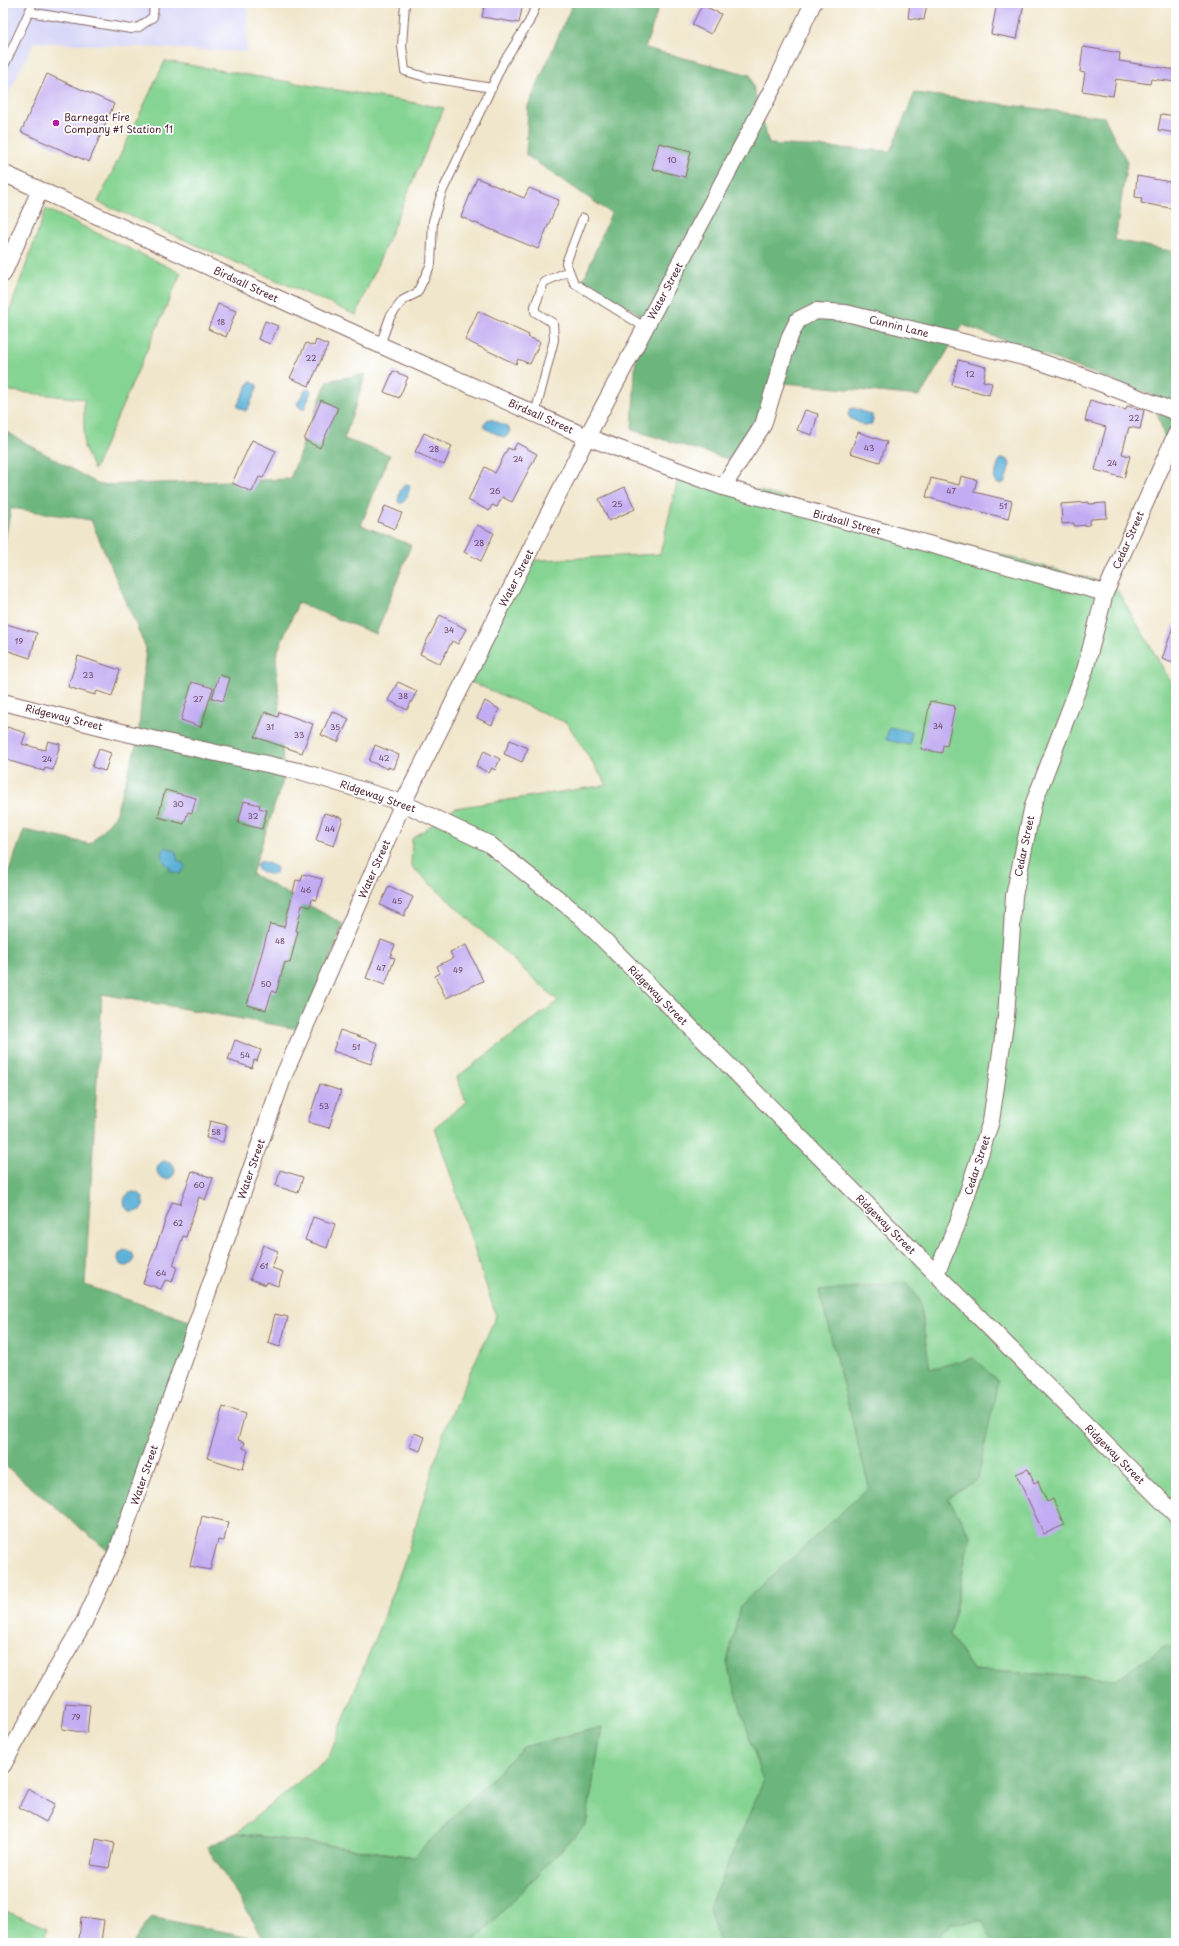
<svg xmlns="http://www.w3.org/2000/svg" width="1179" height="1946" font-family="'Playpen Sans',sans-serif">
<rect width="100%" height="100%" fill="#fff"/>
<filter id="ink" filterUnits="userSpaceOnUse"><feTurbulence type="fractalNoise" baseFrequency=".025" numOctaves="2"/><feDisplacementMap in="SourceGraphic" scale="8" xChannelSelector="R" yChannelSelector="G"/><feConvolveMatrix kernelMatrix="1 2 1 2 8 2 1 2 1" color-interpolation-filters="sRGB"/></filter>
<filter id="wash" filterUnits="userSpaceOnUse"><feTurbulence type="fractalNoise" baseFrequency=".012" numOctaves="4" result="noise"/><feDisplacementMap in="SourceGraphic" scale="16" xChannelSelector="R" yChannelSelector="G"/><feGaussianBlur stdDeviation="0.9" result="paint"/><feColorMatrix in="noise" values="0 0 0 0 0 0 0 0 0 0 0 0 0 0 0 0 0 1.4 0 .05"/><feComposite in="paint" operator="in"/></filter>
<g filter="url(#wash)">
<rect width="100%" height="100%" fill="#f0e6cb"/>
<!-- built -->
<path fill="#d7d7f8" d="M3,3h245l-1,49 -213,-10 -31,63z"/>
<!-- green -->
<path fill="#86d493" stroke="#687a5f" fill-rule="evenodd" d="M165,61l279,47 -88,207 -258,-113z
M46,209l135,64 -87,197 -10,-23v-48l-81,-9v-52l3,-17z
M680,470l434,115 62,105v1253h-704l114,-119 16,-97 -79,20 -109,110 -178,-24 93,-76 77,-199 39,-130 51,-112 -61,-189 31,-25 -9,-25 101,-76 -147,-135 1,-27 43,-31 152,-23 -40,-62 -96,-41 52,-121 137,-7zM978,1479l-30,19 22,37 -20,100 23,35 143,9 -193,88 18,-286z
M3,1910l44,18 -4,15h-40z"/>
<!-- forest -->
<path fill="#6cb67d" stroke="#5b6a54" d="M573,3h87l-15,45 105,27 19,69 121,7 25,-58 189,24 23,45 -12,78 61,12v225l-24,-82 -189,-70 -43,71 -135,-13 -47,79 -106,-32 6,-117 -55,-32 28,-68 -85,-58 2,-49z
M366,374l-22,65 46,16 -29,70 50,20 -35,89 -78,-31 -22,52 8,122 -32,97 91,50 -39,106 -202,-36 -17,291 113,39 -85,231 -110,-91v-576l21,-58 66,14 25,-28 23,-77 8,-91 -55,-128 -80,-12 -8,43v-121l97,55 190,-6 37,-98z
M905,1282l14,16 11,71 43,-11 25,23 -20,98 -30,19 22,37 -20,100 23,35 143,9 52,-34 8,6v292h-183l-10,-22 -31,2 -20,20h-213l-10,-36 54,-125 -36,-119 13,-57 129,-119 -50,-196z
M602,1727l-16,97 -114,119h-339l18,-26 114,23 -58,-93 29,-14 178,24 109,-110z"/>
<!-- water -->
<path fill="#5cb1d8" stroke="#536882" d="M250,381l7,4v3l-9,21 -3,2 -7,-4v-3z
M309,389l2,2 -6,17 -4,1 -4,-5 8,-14z
M854,408l18,7 1,5 -2,5 -6,1 -15,-8 -2,-3 2,-6z
M491,419l17,8 2,4 -3,5 -4,1 -17,-8 -2,-4 3,-5z
M1002,458l6,2 2,4 -5,18 -5,2 -4,-1 -2,-4 5,-18z
M405,484l5,1c-1,8 -3,12 -7,18h-4l-1,-2 2,-10z
M889,727l23,5 -2,13 -24,-5z
M167,847l9,5 1,8 6,3 2,4 -5,7 -10,-3v-4c-8,-6 -10,-9 -7,-18z
M261,861l14,5 2,2 -1,5 -4,2 -13,-4 -3,-6z
M157 1170a9 9 0 1 1 18 0a9 9 0 1 1-18 0Z
M124 1202a10 10 0 1 1 20 0a10 10 0 1 1-20 0Z
M118 1258a8 8 0 1 1 16 0a8 8 0 1 1-16 0Z"/>
<g id="blocks">
<!-- building -->
<path fill="#c2adf2" d="M485,3h38l-4,20 -37,-6z
M910,3h17l-3,17 -16,-2z
M997,3h27l-7,36 -26,-5z
M702,5l19,9 -10,20 -19,-9z
M1083,47l37,6 -1,8 57,9v12l-25,-3 -1,5 -34,-5 -3,17 -31,-5 3,-18 -5,-1z
M47,74l67,30 -25,58 -68,-30z
M1161,114l15,2v17l-18,-3z
M659,143l32,8 -6,26 -33,-8z
M1137,176l39,7v26l-35,-6 1,-5 -7,-1z
M477,178l47,20 5,-10 30,12 -21,49 -77,-32z
M218,304l18,7 -10,26 -18,-8z
M478,311l51,24 -1,2 12,5 -10,22 -12,-5 -2,5 -51,-24z
M265,321l13,5 -8,18 -12,-5z
M316,340l12,5 -19,41 -19,-8 16,-35 8,3z
M958,360l28,7 -3,14 9,2 -3,12 -37,-10z
M393,371l15,6 -9,21 -15,-6z
M321,400l17,8 -18,40 -16,-8z
M1090,400l36,10 1,-4 17,4 -4,19 -11,-2 -7,27 8,2 -6,22 -29,-8 11,-43 -21,-6z
M805,410l13,4 -6,21 -15,-5z
M858,432l29,10 -7,20 -30,-9z
M424,433l28,13 -8,19 -29,-13z
M252,440l24,11 -13,27 -4,-1 -7,15 -20,-9z
M517,443l20,11 -25,48 -10,-5 -5,10 -5,-2 -3,6 -21,-11 17,-33 10,6 13,-25 5,2z
M961,476l16,4 -3,12 38,9 -4,18 -82,-22 5,-19 28,7z
M625,487l10,22 -26,12 -10,-22z
M1089,502v2l17,-1 1,15 -16,1 -2,6 -15,1v-3l-12,1 -1,-20z
M385,506l17,7 -7,16 -17,-7z
M477,525l17,8 -13,28 -17,-9z
M440,615l26,14 -8,15 -6,-3 -12,23 -20,-10z
M3,623l34,10 -7,25 -27,-9z
M1174,624h2v40l-14,-5z
M78,656l42,14 -8,26 -15,-5 -2,4 -27,-8z
M219,675l11,3 -7,23 -11,-3z
M192,682l21,6 -12,39 -20,-7z
M398,682l19,9 -10,19 -19,-10z
M485,701l14,8 -7,16 -15,-7z
M930,701l25,5 -8,40 -4,-1 -1,8 -21,-4z
M332,711l17,8 -11,23 -17,-7z
M265,712l13,5 1,-5 34,12 -11,29 -47,-16z
M7,727l19,6 -4,11 23,6 3,-9 12,3 -7,26 -8,-2 -1,3 -41,-12v-19z
M510,740l18,8 -6,14 -18,-8z
M375,745l24,10 -5,14 -6,-2v2l-19,-8z
M99,749l12,4 -6,18 -13,-4z
M484,751l16,8 -5,11 -3,-2 -3,5 -13,-7z
M165,790l31,8 -4,15 -4,-1 -4,12 -26,-7z
M244,801l16,4 -1,3 8,2 -5,19 -24,-6z
M324,813l19,5 -9,28 -18,-6z
M303,874l19,5 -5,21 -5,-1 -2,8 -8,-2 -6,26h2l-8,32 -5,-1 -9,31 -4,-2 -6,19 -19,-5 23,-81 14,3 12,-47 5,1z
M389,886l24,11 -9,19 -24,-11z
M381,940l14,5 -5,12 5,1 -10,27 -19,-7z
M466,945l17,36 -37,17 -11,-22 5,-3 -3,-7 16,-8 -3,-6z
M340,1030l38,13 -7,21 -38,-13z
M235,1040l26,10 -4,11 -3,-1 -2,8 -24,-8z
M320,1084l21,7 -12,37 -21,-6z
M210,1121l17,4 -4,17 -17,-4z
M280,1170l23,7 -5,16 -22,-7z
M192,1171l21,7 -8,22 -6,-3 -13,40 -3,-1 -10,29 4,2 -5,15 -7,-2 -4,9 -18,-6 29,-81 8,2z
M313,1217l22,7 -8,24 -22,-8z
M263,1245l15,6 -6,17 11,4 -5,14 -11,-4 -1,3 -16,-6z
M275,1314l13,3 -8,30 -12,-4z
M223,1407l22,7 -7,26 7,2 -2,6 5,2 -5,19 -36,-11z
M414,1433l11,4 -5,14 -11,-4z
M1028,1469l6,14 4,-2 9,21 6,-3 11,26 -20,9 -28,-60z
M202,1516l26,6 -4,19 -6,-1 -8,30 -20,-4z
M66,1703l24,2 -3,28 -25,-4z
M28,1789l27,15 -9,18 -27,-15z
M96,1839l18,4 -5,25 -18,-3z
M81,1917l23,3 -3,22 -22,-2z"/>
</g>
</g>
<g filter="url(#ink)">
<use href="#blocks" fill-opacity="0" stroke="#846563" stroke-width="1"/>
<g fill="none" stroke-linecap="round" stroke-linejoin="round">
<defs>
<path id="lane" d="M405,3l-3,43 3,25 20,6 67,11
M29,12l4,-9
M3,68l26,-56 102,17 8,-2 14,-10 1,-14
M583,218l-17,45 8,20 72,45
M380,345l10,-28 13,-17 14,-7 14,-29 2,-43 9,-29 61,-129 26,-41 8,-19
M535,414l19,-74 -1,-17 -18,-11v-6l9,-24 25,-11"/>
<path id="street" d="M3,173l377,172 207,92 136,50 382,106
M3,274l37,-84
M723,487l40,-62 27,-89 8,-16 18,-9 30,2 189,47 44,15 97,37
M3,702l127,32 173,38 100,31 86,41 91,72 596,599
M936,1274l21,-49 34,-104 15,-104 8,-121 19,-91 52,-135 20,-77 71,-159
M3,1765l54,-97 27,-46 33,-71 167,-476 119,-272 184,-366 191,-359 35,-75"/>
</defs>
<!-- lane casing -->
<use href="#lane" stroke="#846563" stroke-width="10"/>
<!-- street casing -->
<use href="#street" stroke="#846563" stroke-width="18"/>
<!-- lane -->
<use href="#lane" stroke="#fff" stroke-width="8"/>
<!-- street -->
<use href="#street" stroke="#fff" stroke-width="16"/>
</g>
</g>
<!-- markers -->
<circle fill="#b5179e" stroke="#fff" stroke-width="1.5" cx="56" cy="123" r="4"/>
<g text-anchor="middle" stroke-width="3.5" stroke-linejoin="round" paint-order="stroke">
<!-- number labels -->
<g font-size="8" fill="#68425d">
<text x="672" y="163">10</text>
<text x="221" y="325">18</text>
<text x="311" y="361">22</text>
<text x="970" y="377">12</text>
<text x="1134" y="421">22</text>
<text x="869" y="451">43</text>
<text x="434" y="452">28</text>
<text x="518" y="462">24</text>
<text x="1112" y="466">24</text>
<text x="495" y="494">26</text>
<text x="951" y="494">47</text>
<text x="617" y="507">25</text>
<text x="1003" y="509">51</text>
<text x="479" y="546">28</text>
<text x="449" y="633">34</text>
<text x="19" y="644">19</text>
<text x="88" y="678">23</text>
<text x="403" y="699">38</text>
<text x="198" y="702">27</text>
<text x="938" y="729">34</text>
<text x="270" y="730">31</text>
<text x="335" y="730">35</text>
<text x="299" y="738">33</text>
<text x="384" y="761">42</text>
<text x="47" y="762">24</text>
<text x="178" y="807">30</text>
<text x="253" y="819">32</text>
<text x="330" y="832">44</text>
<text x="306" y="893">46</text>
<text x="397" y="904">45</text>
<text x="280" y="944">48</text>
<text x="381" y="971">47</text>
<text x="458" y="973">49</text>
<text x="266" y="987">50</text>
<text x="356" y="1050">51</text>
<text x="245" y="1058">54</text>
<text x="324" y="1109">53</text>
<text x="216" y="1135">58</text>
<text x="199" y="1188">60</text>
<text x="178" y="1226">62</text>
<text x="264" y="1269">61</text>
<text x="161" y="1276">64</text>
<text x="76" y="1720">79</text>
</g>
<!-- poi labels -->
<g font-size="10" fill="#4a1f2b" stroke="#fff" text-anchor="start">
<text x="64" y="121">Barnegat Fire<tspan x="64" dy="12">Company #1 Station 11</tspan></text>
</g>
<!-- street labels -->
<g font-size="10" fill="#4a1f2b" stroke="#fff">
<text transform="translate(246 284) rotate(25)" y="4">Birdsall Street</text>
<text transform="translate(665 291) rotate(-62)" y="4">Water Street</text>
<text transform="translate(899 326) rotate(14)" y="4">Cunnin Lane</text>
<text transform="translate(541 416) rotate(24)" y="4">Birdsall Street</text>
<text transform="translate(847 522) rotate(15)" y="4">Birdsall Street</text>
<text transform="translate(1128 540) rotate(-66)" y="4">Cedar Street</text>
<text transform="translate(516 578) rotate(-63)" y="4">Water Street</text>
<text transform="translate(64 717) rotate(14)" y="4">Ridgeway Street</text>
<text transform="translate(378 796) rotate(19)" y="4">Ridgeway Street</text>
<text transform="translate(1024 846) rotate(-78)" y="4">Cedar Street</text>
<text transform="translate(374 869) rotate(-66)" y="4">Water Street</text>
<text transform="translate(658 995) rotate(45)" y="4">Ridgeway Street</text>
<text transform="translate(977 1165) rotate(-72)" y="4">Cedar Street</text>
<text transform="translate(251 1169) rotate(-71)" y="4">Water Street</text>
<text transform="translate(886 1224) rotate(45)" y="4">Ridgeway Street</text>
<text transform="translate(1115 1454) rotate(45)" y="4">Ridgeway Street</text>
<text transform="translate(144 1475) rotate(-71)" y="4">Water Street</text>
</g>
</g>
<!-- margin -->
<rect width="1179" height="1946" fill="none" stroke="#fff" stroke-width="16"/>
</svg>
